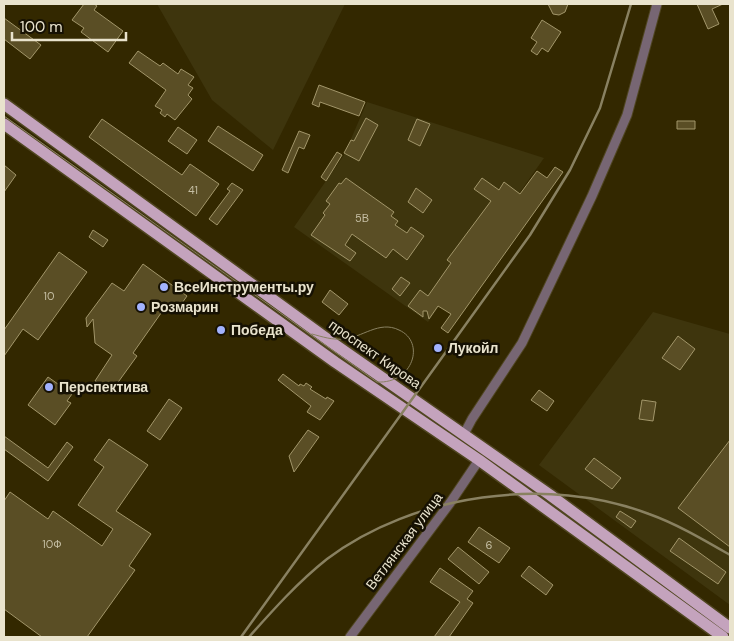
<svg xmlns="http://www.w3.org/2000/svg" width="734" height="641" font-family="'DM Sans',sans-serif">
<rect width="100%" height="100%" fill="#332800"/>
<!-- built -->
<path fill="#3e350d" d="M157,4h188l-72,146 -61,-50z
M367,102l177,56 -116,164 -134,-95 50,-72z
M653,312l77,22v271l-191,-140z"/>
<!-- building -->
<path fill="#5a4e25" stroke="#a2966a" d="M84,4h10l3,2 -3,4 29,21 -15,21 -27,-20 3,-4 -12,-8z
M548,4h20l-3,8 -6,3 -6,-1z
M697,4h26l-11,5 7,15 -11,5z
M4,18l37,27 -11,14 -26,-20z
M542,20l19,12 -13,20 -6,-4 -5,7 -6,-4 6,-9 -6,-4z
M138,51l22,15 3,-3 15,11 3,-5 13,8 -6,8 5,3 -5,7 4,4 -17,21 -8,-6 -2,3 -5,-4 2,-3 -7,-4 11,-16 -37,-27z
M319,85l46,17 -6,14 -39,-14 -1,5 -7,-3z
M366,118l12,7 -19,36 -15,-8 7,-13 3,1z
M102,119l80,56 8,-11 29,20 -23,32 -107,-79z
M417,119l13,5 -10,22 -12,-6z
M677,121h18v8h-18z
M218,126l45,29 -10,16 -45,-30z
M178,127l19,13 -10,14 -19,-13z
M299,131l11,4 -6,14 -5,-2 -11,26 -6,-3z
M337,152l5,3 -16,26 -5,-4z
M4,165l12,10 -12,17z
M555,167l8,5 -115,161 -7,-5 10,-14 -13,-8 -9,13 -2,-8h-4v6l-15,-11 12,-16 8,6 23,-33 -4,-3 44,-59 -17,-12 8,-11 17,12 5,-8 16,12 17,-23 10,7z
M346,178l48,34 -3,4 7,5 -3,4 12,8 4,-6 13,9 -17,24 -14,-11 -7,9 -34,-24 -7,11 11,8 -6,8 -39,-26 14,-20 -2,-2 7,-9 -4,-3 13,-18 2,1z
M232,183l11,7 -26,35 -8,-6 21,-28 -3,-2z
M416,188l16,12 -9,13 -15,-11z
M93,230l15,10 -5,7 -14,-10z
M59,252l28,20 -49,68 -15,-11 -19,27v-26z
M143,264l44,32 -12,17 -9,-7 -33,47 4,3 -26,36 -16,-11 17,-26 -17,-12 -2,-24 -6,8 -1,-9 26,-35 12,8z
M401,277l9,6 -10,13 -8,-7z
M330,290l18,14 -9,11 -17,-13z
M678,336l17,13 -15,21 -18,-12z
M283,374l16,12 1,-2 4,2 2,-3 6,4 -2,2 16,10 1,-2 7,4 -14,19 -13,-8 4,-6 -33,-26z
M48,377l24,17 -5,7 4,2 -16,22 -27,-20z
M539,390l15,11 -7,10 -16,-11z
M169,399l13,9 -22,32 -13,-9z
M642,400l14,2 -3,19 -14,-2z
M308,430l11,7 -25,35 -5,-16z
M4,436l44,32 19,-26 6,5 -25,34 -44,-32z
M109,439l39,26 -32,46 35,23 -22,32 6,4 -48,67h-45l-38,-28v-108l6,-9 38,27 5,-8 49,35 11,-17 -35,-24 26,-38 -10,-7z
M730,440v107l-52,-39z
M594,458l27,20 -9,11 -27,-20z
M620,511l16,10 -5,7 -15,-11z
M479,527l31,21 -11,15 -31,-21z
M679,538l47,34 -8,12 -48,-33z
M458,547l31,25 -10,12 -31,-25z
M529,566l24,19 -7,10 -25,-19z
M440,568l33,23 -6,8 6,4 -24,34h-15l26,-35 -30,-20z"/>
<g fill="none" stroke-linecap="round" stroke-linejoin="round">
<defs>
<path id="minor" d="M464,434l8,-15 50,-76 70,-147 35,-81 30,-111
M350,637l100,-134 29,-43"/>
<path id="major" d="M4,104l330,240 216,151 180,133
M4,124l331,238 144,98 244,177"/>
</defs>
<!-- minor casing -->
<use href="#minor" stroke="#504621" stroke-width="11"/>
<!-- major casing -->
<use href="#major" stroke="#504621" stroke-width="14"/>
<!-- minor -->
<use href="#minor" stroke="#776673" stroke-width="9"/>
<!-- major -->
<use href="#major" stroke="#c4a3bd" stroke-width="11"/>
<!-- tram -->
<path stroke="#898161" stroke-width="1" d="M4,116l373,266c36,2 49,-40 22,-52 -20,-10 -37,8 -56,9 -11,1 -20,-2 -31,-5"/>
<!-- rail -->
<path stroke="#898161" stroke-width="2.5" d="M241,637l289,-402 40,-65 30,-62 31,-104
M249,637c24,-27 49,-55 78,-78 86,-65 221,-84 322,-45 28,10 55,26 81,41"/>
</g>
<!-- markers -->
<g fill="#a2b2fd" stroke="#161103" stroke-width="2">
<circle cx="164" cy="287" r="5"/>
<circle cx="141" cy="307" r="5"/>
<circle cx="221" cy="330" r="5"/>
<circle cx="438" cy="348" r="5"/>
<circle cx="49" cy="387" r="5"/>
</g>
<g text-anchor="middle" stroke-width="5" stroke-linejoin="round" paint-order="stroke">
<!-- number labels -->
<g font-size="11" fill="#c5bea3">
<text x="193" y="194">41</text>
<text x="362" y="222">5В</text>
<text x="49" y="300">10</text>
<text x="52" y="548">10Ф</text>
<text x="489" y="549">6</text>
</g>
<!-- poi labels -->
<g font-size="14" font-weight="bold" fill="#e9e3cd" stroke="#161103" text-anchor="start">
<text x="174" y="292">ВсеИнструменты.ру</text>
<text x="151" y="312">Розмарин</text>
<text x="231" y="335">Победа</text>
<text x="448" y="353">Лукойл</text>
<text x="59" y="392">Перспектива</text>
</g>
<!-- street labels -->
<g font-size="14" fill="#e9e3cd" stroke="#161103">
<text transform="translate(375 354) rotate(35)" y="5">проспект Кирова</text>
<text transform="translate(404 541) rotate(-53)" y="5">Ветлянская улица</text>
</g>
</g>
<!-- border -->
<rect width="734" height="641" fill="none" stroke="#e9e3cd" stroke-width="10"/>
<!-- scale -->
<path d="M12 32v8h114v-8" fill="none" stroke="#e9e3cd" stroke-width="2.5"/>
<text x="20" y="32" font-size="15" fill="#e9e3cd" stroke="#161103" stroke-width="4" paint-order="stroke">100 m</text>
</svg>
